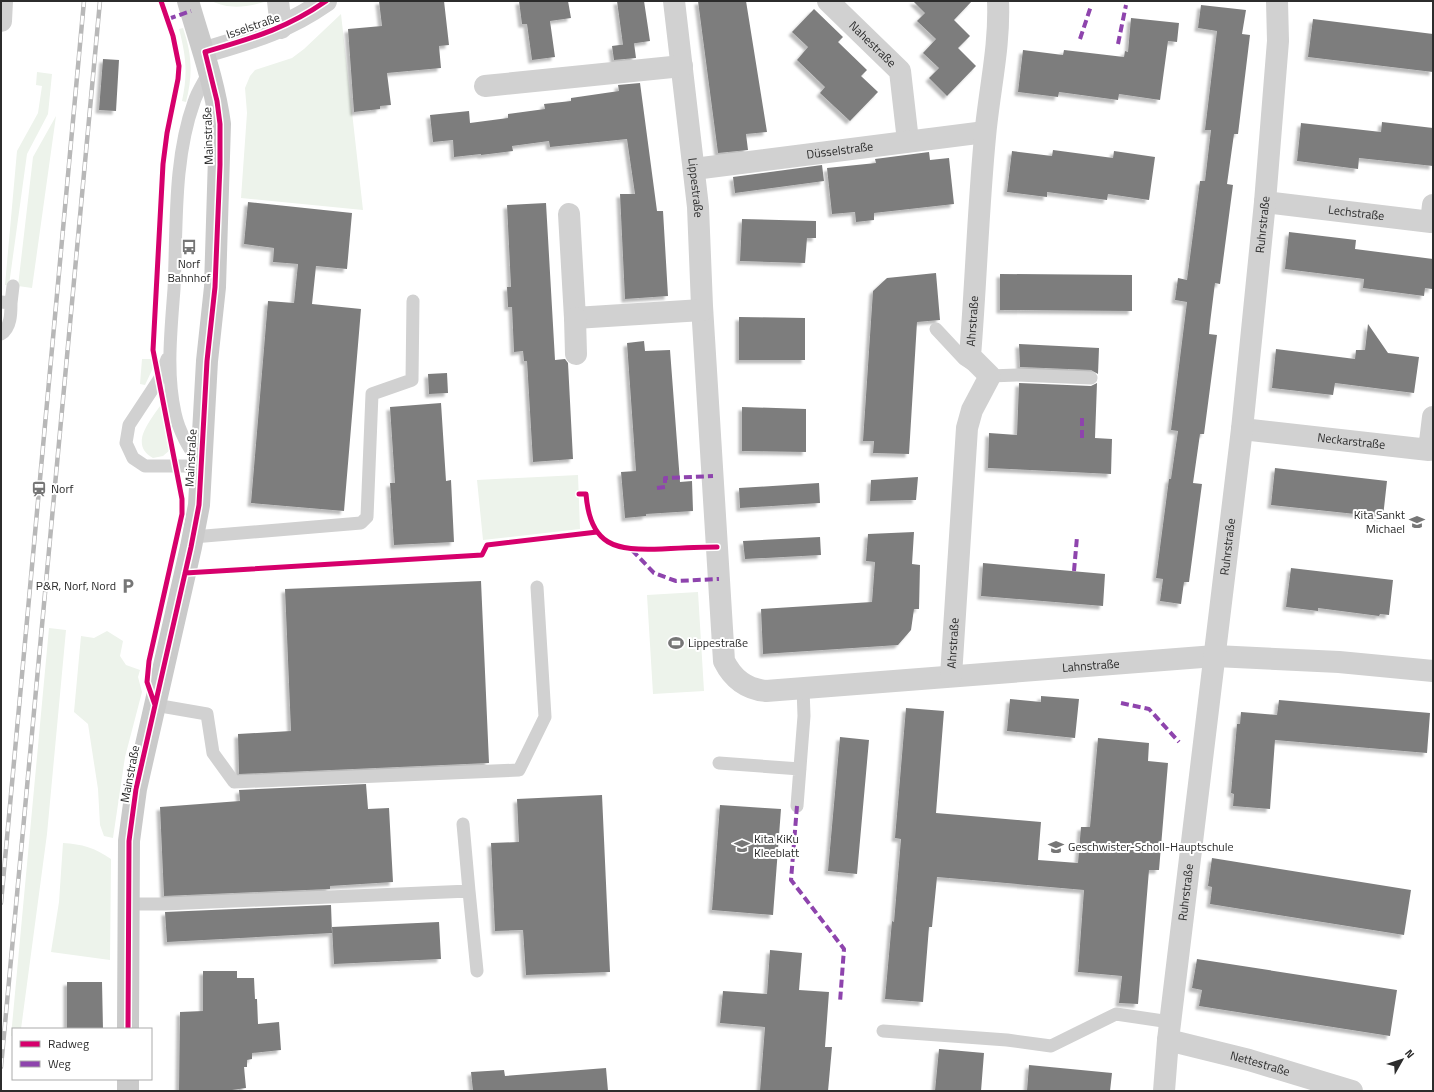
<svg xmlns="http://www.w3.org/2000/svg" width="1434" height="1092" font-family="'Titillium Web',sans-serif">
<defs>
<filter id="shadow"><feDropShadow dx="-3.5" dy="3.5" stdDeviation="1" flood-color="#0004"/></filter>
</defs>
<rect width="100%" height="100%" fill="#fff"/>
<!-- green -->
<path fill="#edf3eb" d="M212,1h55c-17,6 -39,9 -55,0z
M341,14l22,196 -122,-12 6,-85 -2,-25 5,-12 5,-6 37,-12 12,-9z
M183,28c9,26 10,47 3,74l-4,-1c6,-28 4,-45 -3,-72z
M37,72l15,2 -4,40 -21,40 -18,131h-4l12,-134 21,-38 4,-27 -6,-1z
M56,116l-24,172 -14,-2 15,-129z
M142,359h12l-1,9 -8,17 -5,-1z
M162,403l8,47 -7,6 -10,2c-25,-14 -2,-38 9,-55z
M578,475l2,54 -97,11 -6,-60z
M698,592l6,99 -51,3 -6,-99z
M49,628l17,2 -19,204 -26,195h-8v7h-2z
M107,631l16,10 -3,15 6,9 14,5 -2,7 4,15 -17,65 -12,81 -9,-2 -4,-11 -2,-36 -10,-65 -14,-12 7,-76 13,2z
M63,843c19,1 32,5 48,16l-1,101 -59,-8 8,-50z"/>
<!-- building -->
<path fill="#7d7d7d" filter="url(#shadow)" d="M379,1h65l5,44 -10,1 2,22 -54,5 4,32 -11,1v3l-26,3 -6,-83 34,-3z
M519,1h49l3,17 -21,3 5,36 -23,3 -5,-36h-5z
M617,1h27l6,40 -27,4z
M698,1h48l21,131 -21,2 2,16 -30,3z
M913,1h59l-18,19 16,16 -12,12 18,18 -29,30 -18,-18 10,-10 -16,-15 13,-14 -19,-18 8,-8z
M1201,5l45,5 -4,24 8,1 -12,99h-4l-7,50 6,1 -13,99 -5,-1 -5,40 -1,11 8,1 -13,99h-4l-7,49 9,1 -13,98h-5l-3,22 -21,-3 3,-22 -7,-1 13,-99h2l7,-48 -7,-1 16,-128 -12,-2 3,-22 9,2 13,-99h5l6,-51h-6l12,-99 -19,-3z
M814,9l29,28 -5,5 29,28 -6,6 17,16 -28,29 -30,-28 5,-6 -28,-27 11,-13 -16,-15z
M1131,18l48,5 -2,19 -9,-1 -8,59 -41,-6 -1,6 -59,-8 -1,5 -40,-5 5,-42 40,5 1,-5 60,7 1,-6 3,1z
M1313,19l120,15v38l-125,-15z
M634,43l2,15 -22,2 -2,-14z
M103,59l16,1 -3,51 -17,-1z
M640,83l17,128h6l5,85 -43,3 -5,-105h15l-8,-55 -77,8 -1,-6 -37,5 1,5 -32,4v-1l-27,3 -1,-17 -20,2 -3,-27 39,-4 1,12 38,-5v-4l37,-5 -1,-5 27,-3v-3l48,-7 -1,-6z
M1382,122l51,6v38l-74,-8 -1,11 -61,-8 4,-38 80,9z
M1053,150l60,8 1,-7 41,6 -6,43 -41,-6 -1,6 -60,-8v5l-40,-5 5,-41 40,5z
M929,152l1,8 19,-2 5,46 -80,9v7l-18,2 -1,-10 -23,2 -5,-46 49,-5 -1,-4z
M822,165l2,16 -89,12 -2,-16z
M248,202l104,11 -5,56 -31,-3 -4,38 49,5 -17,202 -93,-8 17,-202 26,2 4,-39 -25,-2 1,-14 -30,-4z
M546,203l9,157 10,-1 3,4 5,96 -40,3 -6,-101h-3l-1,-10 -9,1 -2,-45h-4l-1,-20h4l-4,-82z
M742,219l74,2v17h-9l-2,25 -65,-2z
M1289,232l67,8 -1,9 78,10 -1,30 -7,-1 -1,8 -61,-8 1,-9 -79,-10z
M936,273l4,47 -23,2 -8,132 -36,-1 1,-12h-11l10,-150 14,-13z
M1000,274l132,1v36l-132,-1z
M739,317l66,1v42h-66z
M1368,324l20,29 31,4 -5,36 -79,-10 -2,12 -61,-7 4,-39 79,10 1,-9h9z
M644,341l1,10 25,-1 10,132 12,-1 1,30 -47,3v2l-21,2 -4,-46 15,-1 -9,-128z
M1019,344l80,4 -1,26 -7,-4 -71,-3z
M447,373l1,20 -19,1 -1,-20z
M1019,383l72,3 6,-3 -2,55 17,1 -1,35 -123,-6 1,-35 28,2z
M441,403l5,78 5,-1 3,62 -60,3 -4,-62h5l-5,-76z
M742,407l64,2v43l-64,-1z
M1275,468l112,13 -4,36 -112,-12z
M918,477l-2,23 -46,1 1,-21z
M819,483l1,20 -80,5 -1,-20z
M914,532l-2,32 8,1 -1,44h-5l-3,21 -13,15 -135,9 -2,-45 111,-7 3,-40 -9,-1 2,-27z
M820,537l1,18 -76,4 -2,-18z
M983,563l122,11 -2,32 -122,-10z
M1291,568l102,12 -4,35 -9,-1 -1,2 -61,-8v3l-32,-4z
M481,581l8,182 -250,11 -1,-40 53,-3 -6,-142z
M1041,696l38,3 -4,39 -68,-7 3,-32 31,3z
M1279,700l151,13 -3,40 -152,-13 -5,69 -37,-3 1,-12 -3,-1 6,-69h3l1,-12 36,3z
M906,708l38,3 -8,102 105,9 -3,38 40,3 3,-36h9l8,-89 51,5 -1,18 20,2 -9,107h-10l-11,134 -19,-1 3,-27 -44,-4 6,-82 -147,-13 -5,50h-3l-6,75 -38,-3 7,-78 2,1 7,-83 -6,-1z
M840,737l29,3 -12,134 -29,-3z
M366,784l2,25 21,-1 4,74 -63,4v3l-166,7 -4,-89 80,-6 -1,-11z
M602,795l8,177 -84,3 -3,-45 -28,1 -4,-88 28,-1 -2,-43z
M720,805l61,4 -8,106 -61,-5z
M1212,858l199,32 -7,45 -194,-31 2,-17 -4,-1z
M331,905l1,28 -165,9 -2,-30z
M439,922l2,37 -107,5 -2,-37z
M770,950l32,3 -3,37 30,2 -4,55h7l-4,44h-68l5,-64 -45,-4 3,-32 44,3z
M1197,959l200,31 -7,46 -191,-30 3,-16 -10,-2z
M203,971h34v7h17l1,21h2l1,25 21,-2 2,28 -29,3v6l-5,1v7h-3l2,21 -21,3h-46l1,-79 23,-1z
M67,982h35l1,47h-36z
M939,1049l45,4 -3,38h-46z
M1029,1065l83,8 -2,18h-83z
M606,1068l2,23h-135l-2,-19 33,-2 1,6z"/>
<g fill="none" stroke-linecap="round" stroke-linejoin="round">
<!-- lane -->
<path stroke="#d1d1d1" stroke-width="13" d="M1,302l10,1c0,10 0,25 -10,31
M11,303l2,-17
M936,329l28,30 26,17 27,-1 74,3
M167,359l-7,19 -31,47 -3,18 7,15 12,8h56
M200,464c-11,-16 -21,-32 -25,-51 -9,-40 -4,-83 -1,-124 3,-61 -1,-129 20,-187 3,-10 10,-20 15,-30
M193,537l168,-14 6,-6 5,-123 40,-14 1,-79
M155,705l52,9 6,39 21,29 285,-12 26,-53 -8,-130
M719,763l81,6
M797,806l7,-90 -1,-28
M463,824l6,67
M128,904h37l304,-13 8,80
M883,1031l124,9 44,6 65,-32 54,8"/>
<!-- street -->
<g stroke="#d1d1d1" stroke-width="22">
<path d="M278,1l3,27"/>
<path id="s1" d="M674,1l24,206 4,99 22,355c9,18 22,28 42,30l449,-35 124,6 94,9"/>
<path id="s2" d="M828,1l72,70 8,70"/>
<path d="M1,21l1,-20"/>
<path d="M205,52c47,-14 81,-23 121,-51"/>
<path d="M485,86l197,-20"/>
<path id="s3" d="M694,169l291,-37"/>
<path id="s4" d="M1265,202l166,20 2,-17"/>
<path d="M569,214l6,104 127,-8"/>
<path d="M575,318l1,36"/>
<path id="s5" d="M1242,429l187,21 4,-33"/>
<path id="s6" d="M951,676l16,-248 5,-18 18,-34 -20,-20c6,-73 8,-146 15,-219 4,-46 15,-90 13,-136"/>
<path id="s7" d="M1168,1040l81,20 103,31"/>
<path id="s8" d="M1164,1091l4,-51 74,-611 23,-227 13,-161 -1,-40"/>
</g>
<!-- secondary -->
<path stroke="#cacaca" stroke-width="22" d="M128,1029l1,-188 7,-52 55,-242 8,-42 8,-144 8,-74 5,-163c-6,-44 -20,-81 -32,-123
M128,1079v12"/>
<defs>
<path id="rail" d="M1,903l83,-902
M1,1067l99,-1066"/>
</defs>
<!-- rail casing -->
<use href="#rail" stroke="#b8b8b8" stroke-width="4.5"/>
<!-- rail -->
<use href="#rail" stroke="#fff" stroke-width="3" stroke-dasharray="9" stroke-linecap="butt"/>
<!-- quiet -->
<path stroke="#8e44ad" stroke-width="4" stroke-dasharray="8 4" stroke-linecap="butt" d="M168,19l23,-8
M1080,39l11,-33
M1118,44l8,-39
M1082,438v-23
M657,488l8,-1v-9l48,-2
M632,550l22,23 22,8 43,-2
M1074,571l3,-34
M1121,703l28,6 30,33
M797,806l-6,74 53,69 -4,53"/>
<defs>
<path id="cycleway" d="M579,494h7c4,52 29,57 76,55 18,-1 36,-2 55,-2
M185,573l297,-18 5,-10 110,-13
M155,705l-8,-23 2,-21 33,-147v-15l-29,-149 10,-186 4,-31 11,-54 1,-13 -6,-30 -12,-35
M128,1029l1,-188 7,-52 55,-242 8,-42 8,-144 8,-74 5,-122v-41l-3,-23 -12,-49c47,-14 81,-23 121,-51"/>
</defs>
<!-- cycleway casing -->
<use href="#cycleway" stroke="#fff" stroke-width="8"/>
<!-- cycleway -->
<use href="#cycleway" stroke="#d6006c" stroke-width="5"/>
</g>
<!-- icons -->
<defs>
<symbol id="bus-bare" viewBox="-9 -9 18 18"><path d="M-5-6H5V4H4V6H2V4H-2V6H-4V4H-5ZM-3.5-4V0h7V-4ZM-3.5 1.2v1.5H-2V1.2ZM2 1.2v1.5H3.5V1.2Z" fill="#767676" stroke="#fff" stroke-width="2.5" paint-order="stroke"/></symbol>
<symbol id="station-bare" viewBox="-9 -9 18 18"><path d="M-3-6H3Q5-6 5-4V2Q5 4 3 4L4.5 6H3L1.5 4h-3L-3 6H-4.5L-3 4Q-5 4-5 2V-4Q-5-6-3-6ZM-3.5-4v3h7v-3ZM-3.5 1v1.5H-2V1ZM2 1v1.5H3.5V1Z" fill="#767676" stroke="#fff" stroke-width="2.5" paint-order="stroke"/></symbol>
<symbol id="school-bare" viewBox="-9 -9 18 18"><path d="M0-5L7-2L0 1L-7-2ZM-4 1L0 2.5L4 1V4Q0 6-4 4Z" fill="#767676" stroke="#fff" stroke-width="2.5" paint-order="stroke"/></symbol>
<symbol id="parking-bare" viewBox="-9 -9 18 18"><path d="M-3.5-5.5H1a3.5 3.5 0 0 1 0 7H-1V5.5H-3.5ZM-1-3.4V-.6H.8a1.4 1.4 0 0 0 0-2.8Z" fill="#767676" stroke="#fff" stroke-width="2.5" paint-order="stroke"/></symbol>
<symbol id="stadium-bare" viewBox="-9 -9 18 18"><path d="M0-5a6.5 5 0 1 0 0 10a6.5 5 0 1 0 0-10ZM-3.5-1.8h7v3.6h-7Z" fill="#767676" stroke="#fff" stroke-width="2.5" paint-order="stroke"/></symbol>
</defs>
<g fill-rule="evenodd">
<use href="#bus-bare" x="178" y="236" width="22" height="22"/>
<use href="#station-bare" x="28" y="478" width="22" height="22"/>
<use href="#school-bare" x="1406" y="511" width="22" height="22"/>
<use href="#parking-bare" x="117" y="575" width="22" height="22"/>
<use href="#stadium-bare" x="665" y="632" width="22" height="22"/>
<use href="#school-bare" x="731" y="835" width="22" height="22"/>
<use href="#school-bare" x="1045" y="836" width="22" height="22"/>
</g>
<g text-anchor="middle" stroke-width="4" stroke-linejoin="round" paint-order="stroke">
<!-- street labels -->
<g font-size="12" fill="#2c2c2c" stroke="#fff">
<text transform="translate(253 26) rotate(-19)" y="4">Isselstraße</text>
<text dy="4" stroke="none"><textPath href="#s2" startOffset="62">Nahestraße</textPath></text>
<text transform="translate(208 136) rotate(-92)" y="4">Mainstraße</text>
<text dy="4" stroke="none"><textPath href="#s3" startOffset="147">Düsselstraße</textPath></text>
<text dy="4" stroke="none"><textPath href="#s1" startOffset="188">Lippestraße</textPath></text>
<text dy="4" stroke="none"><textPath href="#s4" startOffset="92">Lechstraße</textPath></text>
<text dy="4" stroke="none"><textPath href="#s8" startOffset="872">Ruhrstraße</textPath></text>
<text dy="4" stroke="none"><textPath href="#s6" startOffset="369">Ahrstraße</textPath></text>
<text dy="4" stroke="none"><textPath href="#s5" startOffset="110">Neckarstraße</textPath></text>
<text transform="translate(191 458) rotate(-87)" y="4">Mainstraße</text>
<text dy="4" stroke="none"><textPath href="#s8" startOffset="548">Ruhrstraße</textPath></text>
<text dy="4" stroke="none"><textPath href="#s6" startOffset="33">Ahrstraße</textPath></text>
<text dy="4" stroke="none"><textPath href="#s1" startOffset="1042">Lahnstraße</textPath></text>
<text transform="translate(130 774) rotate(-79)" y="4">Mainstraße</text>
<text dy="4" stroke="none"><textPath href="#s8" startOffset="200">Ruhrstraße</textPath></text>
<text dy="4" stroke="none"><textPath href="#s7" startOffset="95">Nettestraße</textPath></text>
</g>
<!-- poi labels -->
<g font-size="12" fill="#2c2c2c" stroke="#fff" text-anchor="start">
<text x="189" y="268" text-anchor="middle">Norf<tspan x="189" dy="14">Bahnhof</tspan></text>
<text x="51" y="493">Norf</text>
<text x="1405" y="519" text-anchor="end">Kita Sankt<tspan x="1405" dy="14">Michael</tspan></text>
<text x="116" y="590" text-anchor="end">P&amp;R, Norf, Nord</text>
<text x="688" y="647">Lippestraße</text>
<text x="754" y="843">Kita KiKu<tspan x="754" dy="14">Kleeblatt</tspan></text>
<text x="1068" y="851">Geschwister-Scholl-Hauptschule</text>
</g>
</g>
<!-- border -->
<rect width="1434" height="1092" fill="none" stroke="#2c2c2c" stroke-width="4"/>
<!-- legend -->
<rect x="12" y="1028" width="140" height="52" fill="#ffffff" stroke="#ababab"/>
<rect x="20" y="1041" width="20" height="6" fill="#d6006c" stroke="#ababab"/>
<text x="48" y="1048" font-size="12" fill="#2c2c2c">Radweg</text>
<rect x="20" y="1061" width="20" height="6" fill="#8e44ad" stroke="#ababab"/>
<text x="48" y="1068" font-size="12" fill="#2c2c2c">Weg</text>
<!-- north arrow -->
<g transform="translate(1402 1060) rotate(51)" stroke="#ffffff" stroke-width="3" paint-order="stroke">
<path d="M0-3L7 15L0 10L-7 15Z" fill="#2c2c2c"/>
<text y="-6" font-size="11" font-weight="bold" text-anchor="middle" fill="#2c2c2c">N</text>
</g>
</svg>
